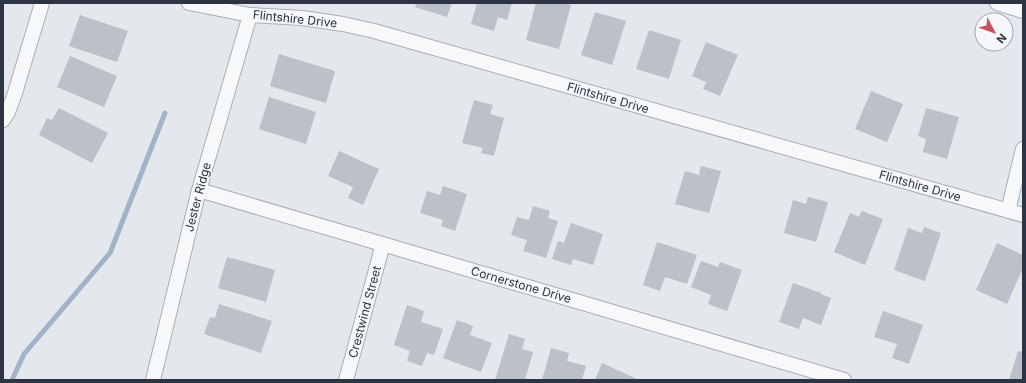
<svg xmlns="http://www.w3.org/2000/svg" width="1026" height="383" font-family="Inter,sans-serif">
<rect width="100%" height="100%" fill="#e4e7eb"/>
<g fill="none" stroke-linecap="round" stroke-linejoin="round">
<!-- stream -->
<path stroke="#a2b3c9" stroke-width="5" d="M12,380l12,-26 86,-101 55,-140"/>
</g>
<!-- building -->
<path fill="#bcc0c8" d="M417,3h35l-5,14 -32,-10z
M477,3h35l-5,17 -9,-3 -4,14 -23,-7z
M536,3h27l8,2 -12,44 -33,-9z
M595,12l31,9 -14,44 -31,-10z
M80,15l48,16 -11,31 -48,-16z
M649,30l32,10 -12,39 -33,-10z
M706,42l32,13 -18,41 -17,-7 3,-7 -14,-6z
M279,54l56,17 -9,32 -56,-17z
M70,56l47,20 -13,31 -47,-20z
M871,91l32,13 -16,38 -32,-13z
M269,97l47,15 -10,32 -47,-15z
M474,100l19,5 -3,9 14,4 -10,38 -13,-3 2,-5 -21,-5z
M59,108l49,25 -16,30 -53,-28 8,-17 5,2z
M926,108l33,9 -12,42 -24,-7 3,-13 -8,-3z
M339,151l40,18 -16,36 -15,-7 5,-11 -25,-11z
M701,166l20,5 -12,42 -34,-9 10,-33 14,4z
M443,186l24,8 -12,37 -14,-5 2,-6 -23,-7 7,-22 13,4z
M808,197l20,5 -12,40 -32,-9 9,-33 13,4z
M533,206l17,5 -2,7 10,3 -12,37 -23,-7 4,-11 -16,-5 6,-18 12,3z
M862,211l21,8 -18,46 -31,-13 16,-39 9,4z
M571,223l32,11 -10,31 -20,-6 -2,6 -19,-6 6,-18 6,2z
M924,227l17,6 -16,48 -31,-11 14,-42 14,5z
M657,242l40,13 -10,29 -22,-7 -5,14 -17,-6z
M997,243l26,12v13l-16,36 -31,-14z
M227,257l48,13 -9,32 -48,-14z
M701,261l17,6 2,-5 22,8 -15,41 -19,-7 3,-9 -20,-8z
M793,283l28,10v1l10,4 -10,27 -18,-7 -4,11 -20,-7z
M219,304l53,17 -11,32 -57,-19 6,-17 5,1z
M407,305l17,6 -3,11 22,7 -9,26 -7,-2 -5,13 -15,-5 3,-10 -16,-6z
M883,311l40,14 -14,39 -17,-6 5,-14 -23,-7z
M457,320l16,6 -3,9 22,8 -11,29 -38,-14z
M509,334l16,5 -3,10 11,3 -8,28h-30z
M551,348l18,5 -2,8 19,5 -4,14h-40z
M1018,351l5,1v28h-14z
M602,363l35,16v1h-42z"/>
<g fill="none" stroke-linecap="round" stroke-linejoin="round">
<defs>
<path id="minor" d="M189,3l61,12 52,3 41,6 31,7 649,184
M997,3l26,8
M3,120l5,-8 7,-19 27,-90
M199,190l645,190
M1008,211l15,-62
M153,380l46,-190 51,-175
M346,380l37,-136"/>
</defs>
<!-- minor casing -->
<use href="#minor" stroke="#a9aeb5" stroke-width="16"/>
<!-- minor -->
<use href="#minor" stroke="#f7f8fa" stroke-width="14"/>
</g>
<g text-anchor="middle" stroke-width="3" stroke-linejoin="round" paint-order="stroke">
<!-- street labels -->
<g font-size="12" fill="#2d3443" stroke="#f4f6f9">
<text transform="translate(295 19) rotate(6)" y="4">Flintshire Drive</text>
<text transform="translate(608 98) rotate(16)" y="4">Flintshire Drive</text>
<text transform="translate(920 186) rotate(16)" y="4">Flintshire Drive</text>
<text transform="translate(198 197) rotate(-75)" y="4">Jester Ridge</text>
<text transform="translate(521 285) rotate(16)" y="4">Cornerstone Drive</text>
<text transform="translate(365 312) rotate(-75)" y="4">Crestwind Street</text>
</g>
</g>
<!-- border -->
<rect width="1026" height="383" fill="none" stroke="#2d3443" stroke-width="8"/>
<!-- north arrow -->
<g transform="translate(994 32) rotate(131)"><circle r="19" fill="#f4f6f9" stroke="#a4a8b0"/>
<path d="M0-3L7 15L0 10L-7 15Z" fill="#c8525e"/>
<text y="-6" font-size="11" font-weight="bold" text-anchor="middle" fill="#2d3443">N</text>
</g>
</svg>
